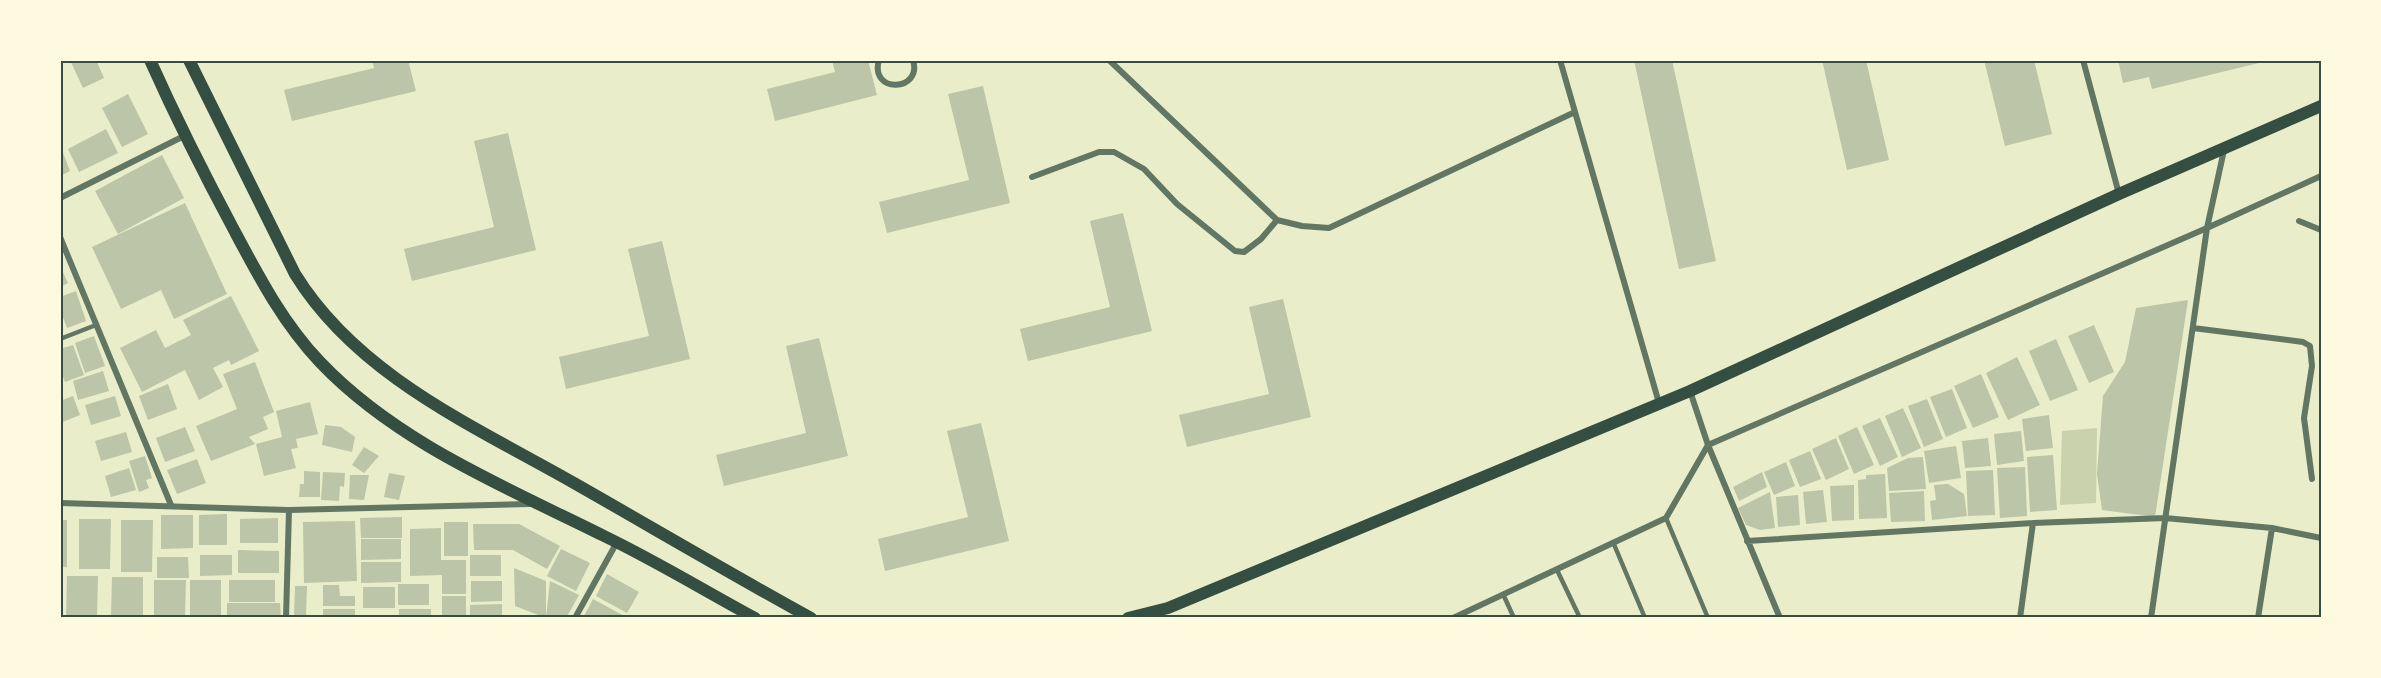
<svg xmlns="http://www.w3.org/2000/svg" width="2381" height="678" font-family="'Open Sans',sans-serif">
<rect width="100%" height="100%" fill="#e9edc9"/>
<!-- green -->
<path fill="#cad2ad" d="M2097,428l-1,75 -36,2 2,-74z"/>
<!-- building -->
<path fill="#bcc5a7" d="M70,60h26l8,18 -21,10z
M372,60h36l8,31 -124,30 -8,-31 90,-22z
M832,60h36l9,35 -102,26 -8,-32 68,-17z
M1634,60h38l44,201 -37,8z
M1822,60h44l23,100 -42,10z
M1984,60h50l18,74 -47,12z
M2118,60h149v1l-115,28 -3,-12 -26,6z
M983,86l27,117 -123,30 -8,-31 90,-22 -21,-86z
M128,94l20,40 -26,13 -20,-39z
M106,129l12,24 -39,19 -11,-23z
M508,133l28,117 -124,31 -8,-32 90,-22 -20,-86z
M60,145l10,26 -10,5z
M162,155l22,43 -66,36 -23,-43z
M185,203l42,91 -53,25 -13,-29 -40,19 -29,-62z
M1123,213l29,118 -124,30 -8,-32 90,-22 -20,-86z
M662,241l28,118 -124,30 -7,-32 90,-21 -21,-87z
M60,266l8,17 -8,4z
M76,291l10,30 -19,7 -7,-19v-12z
M231,296l28,55 -28,14 -2,-5 -16,8 10,19 -24,13 -14,-30 -43,22 -22,-44 36,-18 9,18 26,-13 -8,-15z
M1283,299l28,118 -124,30 -8,-32 90,-21 -20,-87z
M2188,300l-33,217 -53,-7 -5,-36 6,-78 22,-34 11,-54z
M2094,325l20,47 -25,11 -21,-47z
M94,336l11,30 -20,7 -10,-30z
M819,338l29,118 -124,30 -8,-31 90,-22 -20,-87z
M2056,339l22,51 -28,11 -21,-50z
M73,345l11,30 -19,7 -5,-14v-19z
M2017,357l23,48 -32,15 -22,-47z
M255,362l19,50 -11,5 5,12 -19,8 6,7 -44,17 -15,-35 41,-17 -14,-35z
M103,371l6,20 -31,9 -5,-19z
M1981,374l18,43 -26,11 -19,-42z
M168,384l9,25 -29,11 -9,-24z
M1952,389l15,39 -21,9 -16,-40z
M73,396l7,19 -20,8v-22z
M115,396l6,20 -30,9 -6,-20z
M1927,399l16,40 -19,8 -16,-41z
M310,402l8,32 -22,5 2,9 -7,1 5,19 -32,8 -8,-32 26,-7 -6,-26z
M1903,408l18,40 -19,9 -17,-41z
M2049,415l4,33 -27,3 -4,-32z
M1880,418l18,39 -18,9 -18,-40z
M981,423l28,118 -124,30 -7,-32 90,-22 -21,-86z
M325,425l16,2 14,10 -3,15 -30,-7z
M185,427l10,24 -30,11 -9,-24z
M1857,427l17,38 -20,9 -16,-38z
M2021,431l3,30 -27,4 -3,-31z
M126,432l6,20 -31,9 -6,-20z
M1836,438l13,31 -23,11 -14,-31z
M1988,438l3,28 -26,2 -3,-27z
M1956,446l5,32 -32,5 -5,-32z
M364,447l15,9 -15,17 -12,-8z
M1810,451l11,28 -21,8 -11,-27z
M2053,455l4,55 -27,2 -3,-55z
M145,456l7,22 -6,2 3,8 -10,4 -10,-31z
M1923,457l3,32 -37,2 -2,-23 21,-10z
M197,459l9,24 -29,11 -10,-24z
M1786,462l9,24 -21,9 -10,-23z
M2025,467l2,49 -27,2 -3,-50z
M129,468l7,22 -25,7 -6,-21z
M1993,470l2,45 -27,1 -2,-45z
M304,471l16,1v25h-21l1,-13h4z
M323,472l22,1 -1,14 -4,-1 -1,15 -18,-1z
M1762,472l5,15 -28,14 -6,-14z
M389,473l16,3 -6,24 -15,-3z
M1885,474l2,44 -28,1 -1,-39 8,-1v-4z
M350,475h19l-5,25 -15,-1z
M1948,484l16,10 3,22 -35,4 -2,-19 6,-1 -2,-15z
M1854,485v35l-22,1 -2,-35z
M1823,490l4,32 -21,2 -3,-32z
M1924,491l1,30 -34,1 -2,-29z
M1770,492l5,36 -15,2 -14,-5 -8,-17z
M1798,495l2,30 -22,2 -2,-30z
M227,514v31h-28v-30z
M161,515h32v33l-32,1z
M402,517v21h-41l-1,-20z
M278,518v25h-38v-24z
M79,519h32l-1,50h-31z
M60,520h7v47h-7z
M121,520h32l-1,52h-31z
M355,521l2,60 -53,2 -1,-61z
M444,522h24v34h-24z
M473,524h46l41,22 -13,23 -34,-19h-39z
M441,528v32h25v34h-24v-19l-32,1v-47z
M361,539h40v20l-40,1z
M561,549l29,14 -14,28 -29,-15z
M238,550l41,1v22h-41z
M200,555h32v20l-32,1z
M470,555h31v21h-31z
M157,557h31l1,21h-32z
M361,562h40v20l-40,1z
M514,568l32,13v37l-31,-12z
M607,574l32,18 -12,21 -31,-17z
M67,576h31l-1,42h-31z
M112,577h31v41h-32z
M154,580h32l-1,38h-31z
M190,580h31v38h-31z
M229,580h46v22h-46z
M471,581h31v20l-31,1z
M550,581l29,14 -13,23h-20z
M398,584h31v21h-31z
M323,585h16l1,11h15v10h-32z
M295,586h12l-1,30h14v2h-26z
M363,587h32v21h-32z
M442,596h24v22h-24z
M593,599l35,19h-45z
M227,603h53l1,15h-54z
M502,604v14h-32v-13z
M323,609h32v9h-32z
M399,609h32v9h-32z"/>
<g fill="none" stroke-linecap="round" stroke-linejoin="round">
<!-- service -->
<path stroke="#617663" stroke-width="4.5" d="M60,339l36,-14
M1666,518l42,100
M1613,542l32,76
M1557,570l23,48
M1503,594l11,24"/>
<!-- minor -->
<path stroke="#617663" stroke-width="6" d="M879,60c-10,34 44,32 34,0
M1109,60l168,160 25,6 27,2 246,-116
M1560,60l99,343
M2083,60l36,134
M1032,177l67,-25h15l30,17 33,35 58,47 9,1 17,-13 16,-19
M60,198l124,-62
M2299,221l22,9
M60,237l111,268
M2193,328l110,14 7,4 2,20 -8,52 8,61
M1690,391l18,54 72,173
M60,503l229,7 241,-6
M1747,541l286,-18 132,-5 107,10 49,10
M286,618l3,-108
M575,618l42,-76
M1453,618l213,-100 42,-73 499,-217 114,-52
M2020,618l13,-95
M2151,618l56,-390 17,-78
M2258,618l14,-90"/>
<!-- secondary -->
<path stroke="#344e41" stroke-width="12" d="M150,60c26,58 54,114 84,170 25,47 49,93 86,132 77,81 186,125 284,174 52,25 101,55 151,82
M189,60l106,214c63,102 179,152 279,209 79,45 157,91 237,135
M1128,618l40,-10 522,-217 429,-197 202,-88"/>
</g>
<!-- border -->
<rect width="2381" height="678" fill="none" stroke="#fefae0" stroke-width="123"/>
<rect x="62" y="62" width="2258" height="554" fill="none" stroke="#344e41" stroke-width="2"/>
</svg>
